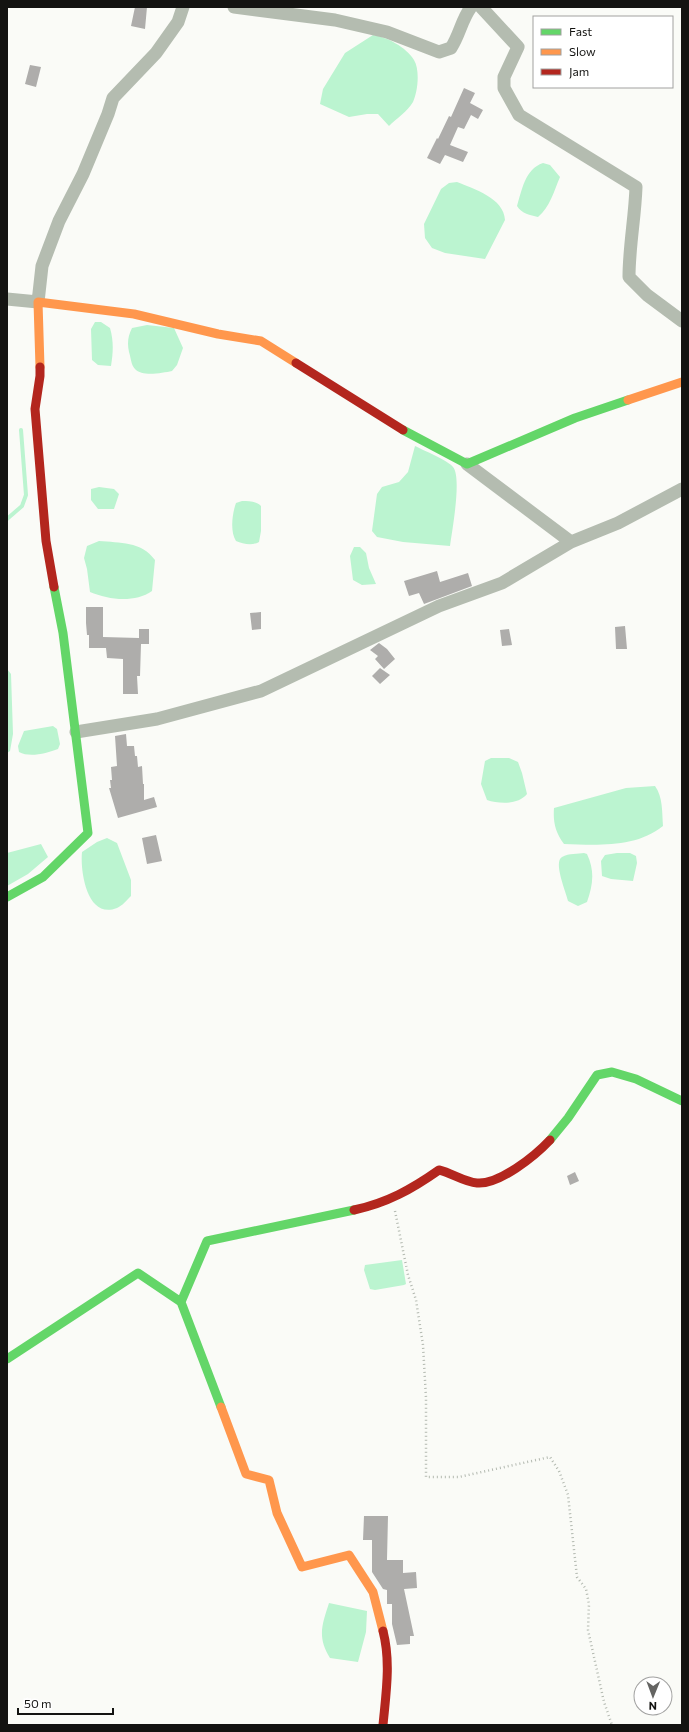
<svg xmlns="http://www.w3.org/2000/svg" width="689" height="1732" font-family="Commissioner,sans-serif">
<rect width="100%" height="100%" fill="#fafbf7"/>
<!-- water -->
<path fill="#bbf4d0" d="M373,35c14,2 33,12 41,25 6,10 4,31 -1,42 -5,9 -17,17 -24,24l-11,-12h-11l-18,3 -29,-13 3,-15 22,-36z
M543,163l7,2 10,12c-6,14 -10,30 -22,40 -8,-2 -16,-3 -21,-11 5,-16 8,-37 26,-43z
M457,182c17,7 47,16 48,38l-20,39 -40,-6 -13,-5 -7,-10 -1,-14 17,-35 8,-6z
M95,322h6l9,6c4,14 3,25 1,38l-13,-1 -6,-5 -1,-31z
M147,325l27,3 9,20 -6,17 -5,6c-10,2 -30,6 -37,-2 -4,-4 -4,-11 -6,-17 -2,-9 -1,-16 3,-24z
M415,446c8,4 34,15 38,21 9,10 -1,64 -3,79l-47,-4 -26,-5 -5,-6 5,-37 5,-7 17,-5 9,-10z
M99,487l15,2 5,5 -5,15h-16l-7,-9v-11z
M242,501c7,0 14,0 19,5v25l-2,11c-7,4 -16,2 -23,-1 -6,-9 -4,-27 0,-38z
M99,541c21,2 42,0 56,19l-3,31c-17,12 -43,9 -62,1l-3,-23 -3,-11 3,-12z
M354,547h6l6,6 3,15 7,16 -14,1 -9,-5 -3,-24z
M7,669l4,5 2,60 -3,17 -3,2z
M53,726l4,3 3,15 -2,5c-11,4 -28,9 -39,3l-1,-6 6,-15z
M491,758h18l9,4 4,11 5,21c-9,11 -28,10 -40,6l-6,-16 4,-23z
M655,786c8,11 7,26 8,40 -27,22 -66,19 -99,18 -9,-12 -11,-22 -10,-36l72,-20z
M107,838l10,5 14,37v16c-4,4 -9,10 -14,12 -30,12 -37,-37 -35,-56l15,-10z
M41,844l7,13 -20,17 -21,12v-33z
M584,853l3,1c8,17 6,31 0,48l-9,4 -10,-5c-2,-9 -15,-39 -6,-44 7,-4 16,-3 22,-4z
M617,853h13l6,3 1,7 -4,18 -22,-2 -9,-3 -1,-15 4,-6z
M402,1260l4,24 -2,1 -29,5 -5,-1 -6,-19 1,-5z
M329,1603l38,8 -1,21 -8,30 -28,-4c-13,-21 -8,-33 -1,-55z"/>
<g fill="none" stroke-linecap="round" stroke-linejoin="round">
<!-- stream -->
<path stroke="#bbf4d0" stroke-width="4" d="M7,519l15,-13 4,-11 -5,-65"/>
</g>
<!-- building -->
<path fill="#aeadab" d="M135,7h12l-2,22 -14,-3z
M30,65l11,2 -5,20 -11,-3z
M464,88l11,5 -5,10 13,7 -5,9 -7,-4 -7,14 -6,-2 -8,18 18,7 -5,10 -18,-7 -5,9 -13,-6 10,-20 1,1 11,-23 2,1z
M437,571l3,11 28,-9 4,13 -48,18 -5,-11 -10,3 -5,-15z
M86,607h17v30l36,1v-9h10v15h-8l-1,32h-3l1,18h-15v-35l-16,-1 -1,-10h-17v-13h-2l-1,-12z
M261,612v17l-9,1 -2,-17z
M625,626l2,23h-11l-1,-22z
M509,629l3,16 -10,1 -2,-16z
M379,643l8,6 8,10 -11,10 -9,-10 3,-3 -8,-6z
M380,668l10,7 -10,9 -8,-8z
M126,734l1,12h7l1,10h2l1,11 4,-1 1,18h1v16l10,-3 3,10 -39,11 -9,-30h2l-1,-8h2l-1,-13 6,-1 -2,-30z
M156,835l6,26 -15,3 -5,-26z
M575,1172l4,9 -9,4 -3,-9z
M364,1516h24l-1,44h16v13l13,-1 1,16 -13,1 10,47h-4v8l-13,1 -5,-21v-20h-5v-14l-4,-1 -11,-17v-32h-9z"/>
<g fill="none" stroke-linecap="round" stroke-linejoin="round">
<!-- path -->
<path stroke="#b3b9b0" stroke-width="2.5" stroke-dasharray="1 3" stroke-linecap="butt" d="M395,1211l13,64 8,25 7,45 3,53v79h33l91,-20 9,14 9,24 9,82 9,12 3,15 -1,26 16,72 8,23"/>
<!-- street -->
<path stroke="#b4bcb0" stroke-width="13" d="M234,7l101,13 52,12 52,20 12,-4c9,-14 10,-27 20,-41
M481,7l37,40 -14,30v11l15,27 117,72c-1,30 -7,60 -7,90l18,18 35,26
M7,299l31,3 4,-36 17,-45 24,-47 25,-60 5,-16 43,-45 22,-31 5,-15
M467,464l104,78 47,-19 64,-34
M76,732l81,-13 104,-28 178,-85 63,-23 69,-41"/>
<!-- fast -->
<path stroke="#63d668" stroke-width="9" d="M403,430l64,34 108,-46 53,-18
M7,897l36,-20 45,-44 -25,-200 -9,-46
M550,1140l18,-22 29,-43 15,-3 24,7 46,22
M181,1302l26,-61 147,-31
M7,1359l131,-86 43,29 40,105"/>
<!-- slow -->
<path stroke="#ff974d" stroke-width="9" d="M40,367l-2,-65 96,12 84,20 43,7 35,22
M628,400l54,-18
M221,1407l25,67 23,6 8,33 25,54 47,-12 24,37 10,39"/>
<!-- jam -->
<path stroke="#b3261e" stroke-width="9" d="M296,363l107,67
M40,367v9l-5,33 11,132 8,46
M354,1210c33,-7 58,-21 85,-40 13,3 25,12 38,13 22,2 58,-27 73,-43
M383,1631c8,31 3,62 0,94"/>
</g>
<!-- border -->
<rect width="689" height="1732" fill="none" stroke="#131311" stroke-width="16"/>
<!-- legend -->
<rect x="533" y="16" width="140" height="72" fill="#ffffff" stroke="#a1a1a0"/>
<rect x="541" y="29" width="20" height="6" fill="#63d668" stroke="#a1a1a0"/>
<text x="569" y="36" font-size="12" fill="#131311">Fast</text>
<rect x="541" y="49" width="20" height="6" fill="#ff974d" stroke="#a1a1a0"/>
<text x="569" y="56" font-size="12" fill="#131311">Slow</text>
<rect x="541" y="69" width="20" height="6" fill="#b3261e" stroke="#a1a1a0"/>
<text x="569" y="76" font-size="12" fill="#131311">Jam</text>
<!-- north arrow -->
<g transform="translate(653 1696) rotate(181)"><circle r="19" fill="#ffffff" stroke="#a1a1a0"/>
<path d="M0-3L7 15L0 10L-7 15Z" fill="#646462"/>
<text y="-6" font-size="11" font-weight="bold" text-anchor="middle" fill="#131311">N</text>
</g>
<!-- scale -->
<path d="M18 1708v6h95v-6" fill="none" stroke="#131311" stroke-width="2"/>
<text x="24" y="1708" font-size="12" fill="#131311" stroke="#ffffff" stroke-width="3" paint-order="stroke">50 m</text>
</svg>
